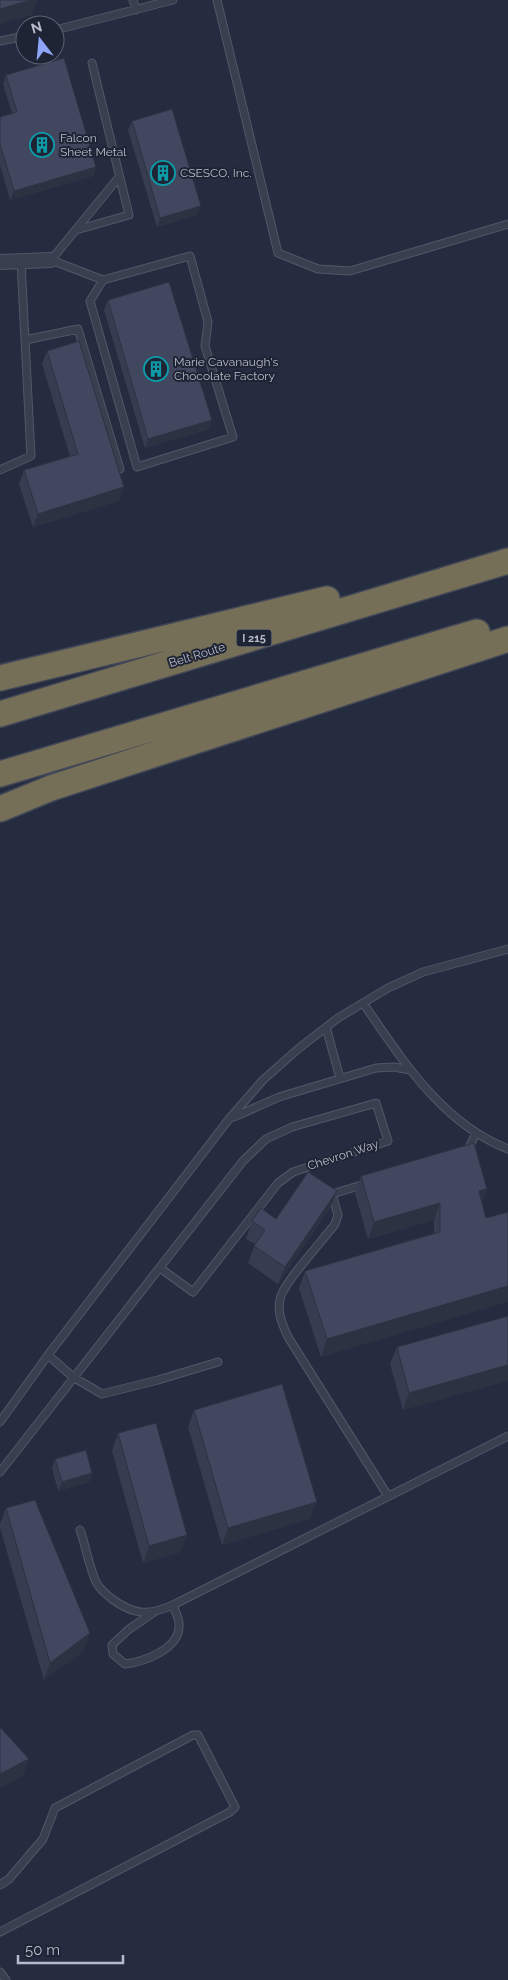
<svg xmlns="http://www.w3.org/2000/svg" width="508" height="1980" font-family="Raleway,sans-serif">
<rect width="100%" height="100%" fill="#262c40"/>
<g fill="none" stroke-linecap="round" stroke-linejoin="round">
<defs>
<path id="service" d="M133,0l3,10
M217,0l61,253 40,16 32,2 158,-47
M55,30l118,-30
M0,41l25,-5
M76,230l53,-15 -37,-152
M103,280l-13,21 47,166 96,-30 -28,-91 3,-24 -18,-66 -87,24 -52,-20 68,-83
M25,340l53,-11 42,140
M0,470l31,-14 -10,-194
M363,1003c39,56 78,120 145,146
M326,1027l14,51
M234,1117l45,-20 97,-29 18,-1 16,3
M467,1152l9,-19
M365,1184l-33,10 6,21 -3,9c-11,15 -49,56 -54,72 -5,14 1,28 7,41l100,159
M48,1355l25,22 29,17 56,-14 60,-18
M0,1422l48,-67 181,-236 34,-39 35,-31 40,-31 50,-30 35,-16 85,-23
M0,1472l243,-311 23,-22 26,-12 84,-24 12,38 -95,31 -15,11 -85,109 -33,-24
M80,1530c6,17 9,36 16,52 3,6 11,13 16,17 22,16 36,17 61,6l335,-169
M154,1612l-26,18 -16,15 1,9 12,10c18,-2 56,-15 54,-40 0,-6 -4,-13 -6,-19
M0,1885l9,-6 34,-40 12,-31 138,-73h5l37,72 -5,5 -230,120
M0,1972l6,8"/>
<path id="minor" d="M0,262l51,-2"/>
<path id="motorway" d="M0,678l327,-79
M0,714l508,-153
M0,774l477,-142
M0,809l51,-21 457,-149"/>
</defs>
<!-- service casing -->
<use href="#service" stroke="#525767" stroke-width="9"/>
<!-- minor casing -->
<use href="#minor" stroke="#525767" stroke-width="16"/>
<!-- motorway casing -->
<use href="#motorway" stroke="#424757" stroke-width="28"/>
<!-- service -->
<use href="#service" stroke="#3a3f50" stroke-width="7"/>
<!-- minor -->
<use href="#minor" stroke="#3a3f50" stroke-width="14"/>
<!-- motorway -->
<use href="#motorway" stroke="#766f57" stroke-width="25"/>
</g>
<!-- wall -->
<path fill="#373d51" d="M6,75l90,92 -3,9 -83,24 -10,-35v-48l12,-4 -9,-29z
M132,121l65,94 -40,12 -29,-97z
M108,300l101,129 -64,19 -41,-138z
M47,351l77,136 -5,14 -86,26 -14,-43 5,-14 46,-14 -28,-92z
M361,1176l126,13 -166,168 -22,-69 6,-17 129,-38v-13l-66,19 -13,-46z
M330,1208l-52,76 -30,-21 7,-19 -9,-5 6,-18 24,-2z
M508,1316l-105,94 -13,-46 7,-17z
M194,1410l116,109 -88,26 -34,-118z
M118,1433l63,119 -38,11 -31,-112z
M55,1459l37,14 -3,9 -31,9 -6,-23z
M6,1508l78,143 -40,29 -44,-152v-4z"/>
<!-- shaded-wall -->
<path fill="#2d3242" d="M31,0h7l-6,15 -32,9v-15z
M96,167l-3,9 -83,24 4,-9z
M201,206l-4,9 -40,12 3,-9z
M212,420l-3,9 -64,19 3,-9z
M124,487l-5,14 -86,26 5,-13z
M487,1189l-6,17 -2,-15z
M337,1191l-7,17 -52,76 7,-17z
M440,1203l-6,17 -66,19 6,-17z
M508,1286v16l-187,55 6,-18z
M508,1365v16l-105,29 6,-17z
M92,1473l-3,9 -31,9 4,-9z
M317,1502l-7,17 -88,26 6,-17z
M187,1535l-6,17 -38,11 6,-17z
M90,1633l-6,18 -40,29 6,-17z
M29,1759l-6,17 -23,12v-14z"/>
<!-- building -->
<path fill="#40475e" stroke="#2d3242" d="M0,0h31l-31,9z
M64,58l32,109 -82,24 -14,-47v-27l17,-5 -11,-37z
M172,109l29,97 -41,12 -28,-97z
M169,282l43,138 -64,19 -40,-139z
M79,341l45,146 -86,27 -14,-44 54,-16 -31,-103z
M474,1143l13,46 -8,2 7,27 22,-6v74l-181,53 -22,-68 135,-39v-29l-66,19 -13,-46z
M308,1172l29,19 -52,76 -31,-21 11,-16 -13,-9 9,-13 15,11z
M508,1316v49l-99,28 -12,-46z
M282,1384l35,118 -89,26 -34,-118z
M156,1423l31,112 -38,11 -31,-113z
M86,1450l6,23 -30,9 -7,-23z
M35,1500l55,133 -40,30 -44,-155z
M0,1727l29,32 -29,15z"/>
<!-- icons -->
<defs>
<symbol id="building-ring" viewBox="-11 -11 22 22"><circle r="9.5" fill="#1f2435" stroke="#0f9aa8" stroke-width="1.5"/><path d="M-4-6H4V6H1V3H-1V6H-4ZM-2.5-4.3h1.7v1.8h-1.7ZM.8-4.3h1.7v1.8H.8ZM-2.5-1h1.7V.8h-1.7ZM.8-1h1.7V.8H.8Z" fill="#0f9aa8"/></symbol>
</defs>
<g fill-rule="evenodd">
<use href="#building-ring" x="28" y="131" width="28" height="28"/>
<use href="#building-ring" x="149" y="159" width="28" height="28"/>
<use href="#building-ring" x="142" y="355" width="28" height="28"/>
</g>
<g text-anchor="middle" stroke-width="4" stroke-linejoin="round" paint-order="stroke">
<!-- shield labels -->
<rect fill="#1f2435" stroke="#898e9d" stroke-width="1" x="236.5" y="629.5" width="35" height="17" rx="4"/>
<g font-size="11" font-weight="bold" fill="#b7bbca">
<text x="254" y="642">I 215</text>
</g>
<!-- poi labels -->
<g font-size="12" fill="#b7bbca" stroke="#1f2435" text-anchor="start">
<text x="60" y="142">Falcon<tspan x="60" dy="14">Sheet Metal</tspan></text>
<text x="180" y="177">CSESCO, Inc.</text>
<text x="174" y="366">Marie Cavanaugh's<tspan x="174" dy="14">Chocolate Factory</tspan></text>
</g>
<!-- street labels -->
<g font-size="12" fill="#b7bbca" stroke="#1f2435">
<text transform="translate(197 655) rotate(-17)" y="4">Belt Route</text>
<text transform="translate(343 1155) rotate(-18)" y="4">Chevron Way</text>
</g>
</g>
<!-- north arrow -->
<g transform="translate(40 40) rotate(344)"><circle r="24" fill="#1f2435" stroke="#5c6071"/>
<path d="M0-4L9 19L0 12L-9 19Z" fill="#8fa5f7"/>
<text y="-8" font-size="14" font-weight="bold" text-anchor="middle" fill="#b7bbca">N</text>
</g>
<!-- scale -->
<path d="M18 1955v8h105v-8" fill="none" stroke="#b7bbca" stroke-width="2.5"/>
<text x="25" y="1955" font-size="15" fill="#b7bbca" stroke="#1f2435" stroke-width="4" paint-order="stroke">50 m</text>
</svg>
